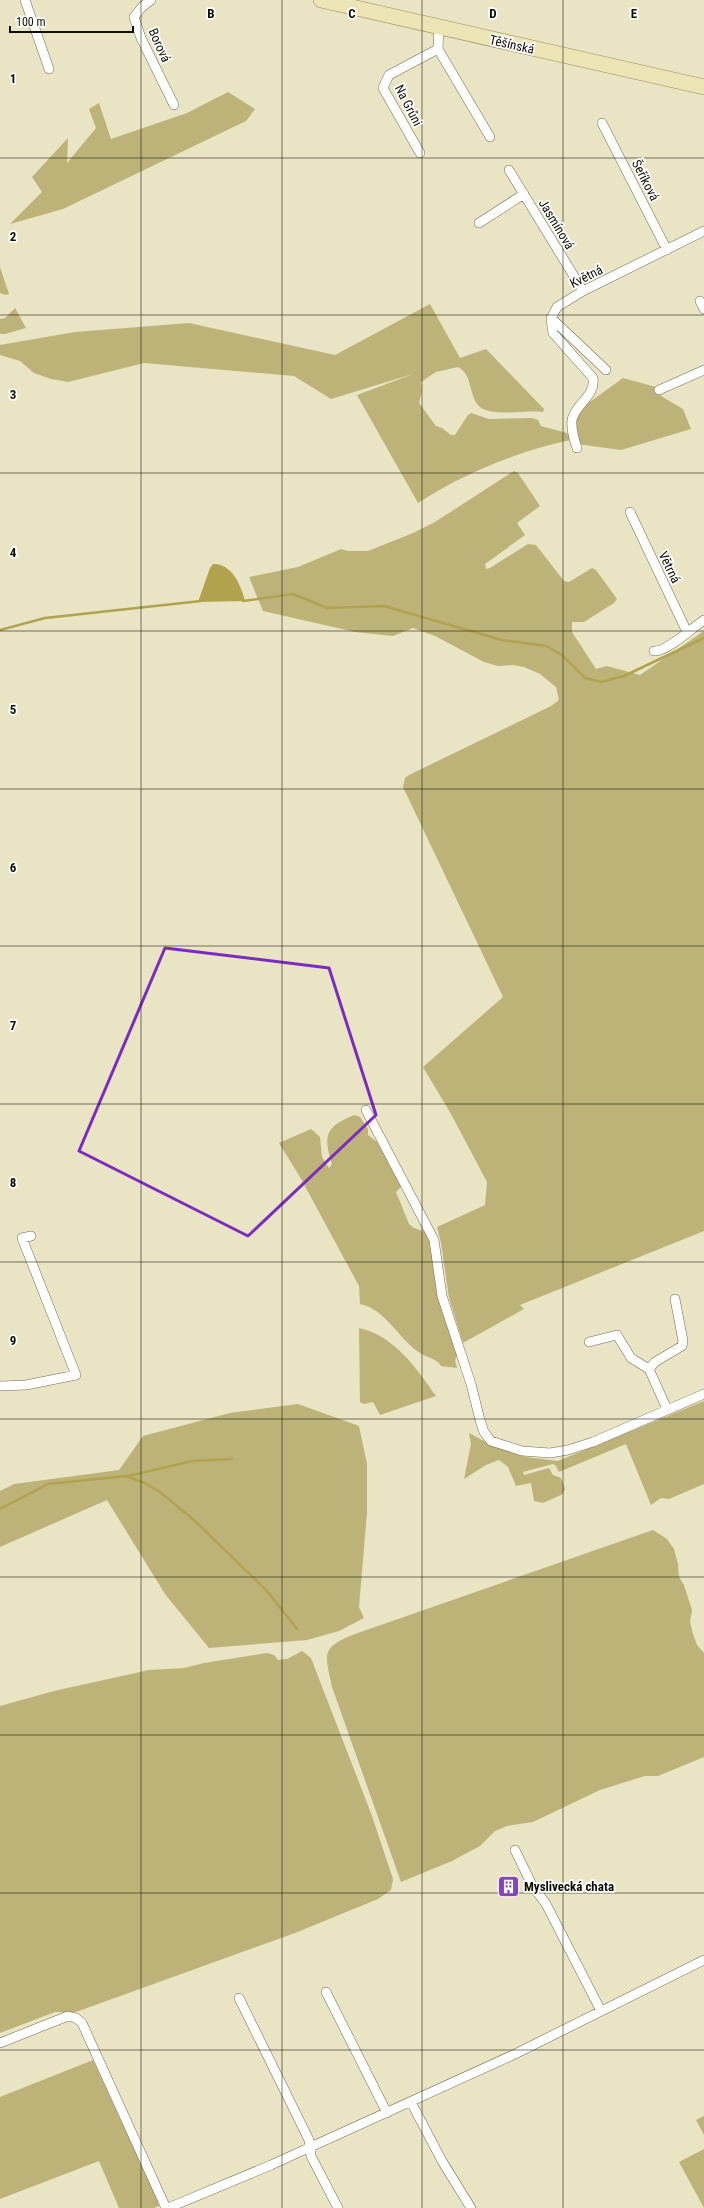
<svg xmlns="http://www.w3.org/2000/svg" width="704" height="2208" font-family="'Roboto Condensed',sans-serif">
<rect width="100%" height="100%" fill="#e9e4c4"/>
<!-- green -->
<path fill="#bdb378" d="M228,92l27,17 -9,12 -183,88 -53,15 32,-32 -10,-15 36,-39 -1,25 29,-35 -7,-19 10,-6 12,36 76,-26z
M0,267l9,27 -3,1 -6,-2z
M430,304l30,54 26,-9 58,60 -1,3c-18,-2 -45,4 -60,-3 -16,-9 -8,-33 -25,-42l-22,5 -15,10 1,9 -3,12 17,23 6,2 9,7h4l13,-20 3,-2 18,6 43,-1 6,2 3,6 26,7 3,7c-54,12 -106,33 -152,63l-61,-108 56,-21 -82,25 -37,-23 -150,-13 -76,19 -17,-3 -17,-6 -14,-12 -20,-6v-10l75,-13 114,-9 146,32z
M15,308l11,20 -21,6h-5v-15l5,-1z
M623,378l33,9 5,9 22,13 8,20 -70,21 -44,-6 -8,-27z
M514,471l4,2 22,33 -23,17 8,12 -40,29 1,5 4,-1 38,-24 8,1 28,36 5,1 23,-14 4,2 21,29 -3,4 -30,19h-12v10l24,37 11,-3 33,9 64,-44v600l-184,74 4,4 -61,34 -14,-45 -8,-55 -4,-16 48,-22 2,-23 -36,-68 -28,-47 80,-70 -100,-210 2,-9 4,-3 142,-69 8,-6 -3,-13 -16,-13 -16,-7 -11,-2 -15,1 -14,-4 -49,-26 -22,-8 -20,8 -38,-4 -92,-21 -14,-34 49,-10 43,-18 7,2h20l45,-18 22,-11z
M354,1115l6,2 8,12v6l9,7 24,45 -5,5 13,32 5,4 12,4 5,14 9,55 17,55 -2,4 2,8 -16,-2c-5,-8 -13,-8 -21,-13 -21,-13 -34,-44 -60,-49l-1,-18 -59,-109 -21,-34 32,-14 9,8 2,20 7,11 3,-4c-9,-28 -7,-37 22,-49z
M359,1328c36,8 57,40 77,68l-56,19 -7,-13 -9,2 -4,-2z
M704,1401v83l-35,15 -8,-1 -10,7 -25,-61 -67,28 -3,-6 -3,-2 -30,8 1,3 25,-7 4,7 8,3 4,11 -2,5 -20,9 -9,-2 -3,-18 -15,3 -8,-19 -9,-7 -13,5 -22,14 7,-35 -2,-11 26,14 31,10 32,4z
M298,1404l61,22 8,38v49l-8,94 5,11 -25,13 -32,9 -98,8 -44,-54 -58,-94 -107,47v-56l14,-7 105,-14 24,-34 87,-23z
M653,1530l14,9 7,10 4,15 1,13 5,8 8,25 -2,12 3,12 4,11 7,8v104l-46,19h-13l-45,14 -67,32 -26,4 -12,5 -15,15 -28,15 -51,21 -69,-195c-7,-34 -12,-39 23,-53z
M302,1651l9,7 61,158 21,63 -2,11 -13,9 -83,34 -219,79h-21l-55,21v-327l54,-15 95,-21 35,-2 20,-5 63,-10 7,2 4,5 9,-1z
M93,2060l65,141 1,5 -5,2h-35l-20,-47 -99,38v-102z
M704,2116v19l-8,-15z
M704,2149v59l-25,-46z"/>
<!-- water -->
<path fill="#b1a34e" d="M213,564c19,-1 28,22 32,37l-47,1 12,-34z"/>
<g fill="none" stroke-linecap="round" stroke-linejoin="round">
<!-- stream -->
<path stroke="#b1a34e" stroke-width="2.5" d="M243,601l50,-7 34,14 57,-2 118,34 44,6 16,9 23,23 16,4 23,-6 80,-38
M0,630l45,-12 156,-17
M128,1476l64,-15 40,-2
M0,1509l48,-25 78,-8 19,7 15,9 35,29 72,70 30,38"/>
<defs>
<path id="street" d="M25,0l24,69
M151,0l-9,7 -8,10 7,21 33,67
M439,27l-1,22 52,88
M602,123l65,127
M420,153l-37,-65 6,-13 49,-26
M509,170l74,121
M479,223l45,-29
M700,301l4,8
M551,318l55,52
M659,390l45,-20
M577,448c-3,-9 -6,-18 -5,-28 3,-16 24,-24 21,-42l-40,-45 -2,-14 6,-12 26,-16 121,-60
M630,512l57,120
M654,651c13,1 38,-23 50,-31
M366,1110l68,130 8,56 29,88 9,36 4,12 7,9 31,10 28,2 18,-3 25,-8 111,-48
M589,1342l28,-7 14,23 18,11
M0,1386l26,-1 50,-10 -54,-137 9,-2
M667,1409l-18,-40 6,-7 27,-16 1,-5 -8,-42
M515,1850l17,35 14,19 55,107
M326,1992l61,121
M239,1998l70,142 2,16 27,52
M0,2043l68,-27 8,2 6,5 84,185
M411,2102l31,59 29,47
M168,2208l103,-43 242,-110 191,-95"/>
<path id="primary" d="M321,0l383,87"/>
</defs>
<!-- street casing -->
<use href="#street" stroke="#726d51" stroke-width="10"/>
<!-- primary casing -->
<use href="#primary" stroke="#978d57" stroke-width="16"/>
<!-- street -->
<use href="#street" stroke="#fff" stroke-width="9"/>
<!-- primary -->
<use href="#primary" stroke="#ece4b5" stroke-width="15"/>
</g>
<!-- marked area -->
<path fill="none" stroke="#7b2cbf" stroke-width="3" stroke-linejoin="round" d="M165,948l164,20 47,147 -128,121 -169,-85z"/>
<!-- grid -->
<path fill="none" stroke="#100e04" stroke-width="1" stroke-opacity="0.55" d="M141,0v2208M282,0v2208M422,0v2208M563,0v2208M0,158h704M0,315h704M0,473h704M0,631h704M0,789h704M0,946h704M0,1104h704M0,1262h704M0,1419h704M0,1577h704M0,1735h704M0,1893h704M0,2050h704"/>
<!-- icons -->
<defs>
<symbol id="building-square" viewBox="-11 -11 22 22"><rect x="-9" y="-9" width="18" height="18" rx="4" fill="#8644b9" stroke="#fff"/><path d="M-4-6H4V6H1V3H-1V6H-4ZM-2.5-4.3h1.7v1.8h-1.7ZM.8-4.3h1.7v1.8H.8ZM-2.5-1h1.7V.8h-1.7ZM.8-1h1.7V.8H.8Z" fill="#fff"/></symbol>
</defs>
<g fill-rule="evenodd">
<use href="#building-square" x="496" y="1874" width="25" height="25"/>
</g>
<g text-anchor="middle" stroke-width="3.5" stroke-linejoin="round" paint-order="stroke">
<!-- street labels -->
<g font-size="13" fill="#100e04" stroke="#fff">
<text transform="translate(512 44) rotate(13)" y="5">Těšínská</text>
<text transform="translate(160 45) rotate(66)" y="5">Borová</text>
<text transform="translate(409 105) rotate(63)" y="5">Na Grůni</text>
<text transform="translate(646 180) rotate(63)" y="5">Šeříková</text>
<text transform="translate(557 224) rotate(59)" y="5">Jasmínová</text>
<text transform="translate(586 276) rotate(-27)" y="5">Květná</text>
<text transform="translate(670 567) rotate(64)" y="5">Větrná</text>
</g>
<!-- poi labels -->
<g font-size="13" font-weight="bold" fill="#100e04" stroke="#fff" text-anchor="start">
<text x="524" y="1891">Myslivecká chata</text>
</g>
</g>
<g font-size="13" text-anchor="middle" font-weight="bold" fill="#100e04" stroke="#fff" stroke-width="3.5" stroke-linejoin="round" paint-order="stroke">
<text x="211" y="18">B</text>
<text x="352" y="18">C</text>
<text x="493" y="18">D</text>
<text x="634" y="18">E</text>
<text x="13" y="83">1</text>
<text x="13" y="241">2</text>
<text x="13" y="399">3</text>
<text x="13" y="557">4</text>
<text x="13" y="714">5</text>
<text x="13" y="872">6</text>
<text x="13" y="1030">7</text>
<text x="13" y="1187">8</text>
<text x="13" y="1345">9</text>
</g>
<!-- scale -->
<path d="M10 26v6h123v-6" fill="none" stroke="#100e04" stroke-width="2"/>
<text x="16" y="26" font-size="12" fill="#100e04" stroke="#ffffff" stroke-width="3" paint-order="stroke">100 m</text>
</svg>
